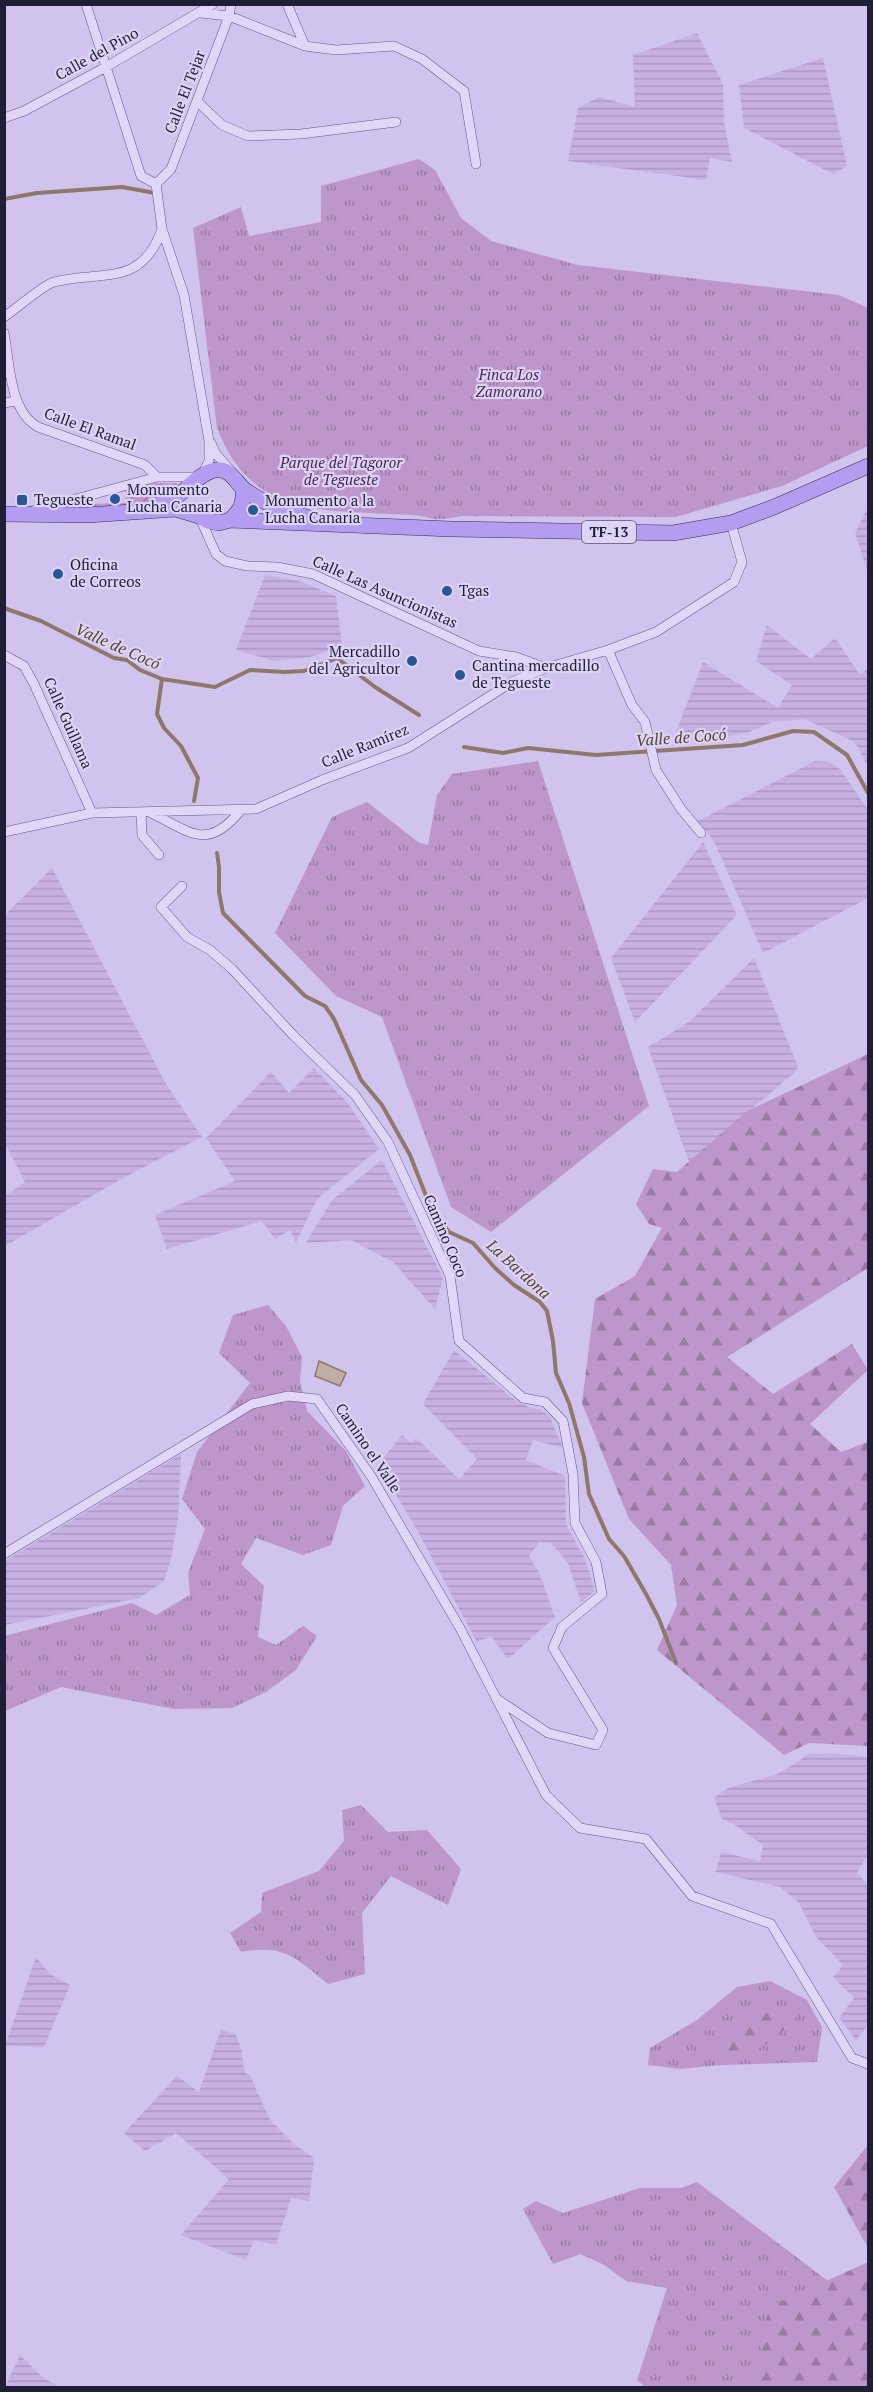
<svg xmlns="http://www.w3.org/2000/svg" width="873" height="2392" font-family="'PT Serif',serif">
<defs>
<pattern id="farmland-rules" width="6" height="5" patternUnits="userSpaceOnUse" patternTransform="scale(1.5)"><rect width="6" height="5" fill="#c7b1e3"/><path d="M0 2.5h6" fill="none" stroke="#ab98c3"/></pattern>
<pattern id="grass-tufts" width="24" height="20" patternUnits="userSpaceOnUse" patternTransform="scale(1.5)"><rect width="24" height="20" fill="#bd97cb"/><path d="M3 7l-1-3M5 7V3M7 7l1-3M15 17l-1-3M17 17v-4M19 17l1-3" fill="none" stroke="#997ba6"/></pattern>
<pattern id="forest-firs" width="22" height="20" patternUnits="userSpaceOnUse" patternTransform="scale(1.5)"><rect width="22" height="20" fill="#bd97cb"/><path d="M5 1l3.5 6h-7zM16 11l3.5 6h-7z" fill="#997ba6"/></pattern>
<pattern id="garden-furrows" width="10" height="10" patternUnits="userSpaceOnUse" patternTransform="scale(1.5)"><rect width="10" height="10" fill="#bd97cb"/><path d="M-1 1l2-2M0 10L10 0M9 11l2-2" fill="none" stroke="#997ba6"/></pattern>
</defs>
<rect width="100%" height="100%" fill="#d0c3ed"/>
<!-- farmland -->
<path fill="url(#farmland-rules)" d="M697,33l26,51 1,39 8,39 -22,-4 -4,22 -138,-19 10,-53 21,-11 36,10 -2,-52z
M823,58l24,108 -14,8 -89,-46 -5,-43z
M868,507v66l-13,-40z
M265,575l34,6 37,15 6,50 -32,11 -36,4 -38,-11z
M767,625l44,34 24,-21 25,37 8,-6v98l-13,-25 -51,-23 -32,3 -23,10 -23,5 -50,-5 27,-70 75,46 14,-23 -36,-24z
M815,761l14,1 11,7 28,41v88l-105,55 -49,-112 -16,-20z
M703,842l34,73 -102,107 -24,-64z
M52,868l114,216 36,53 -79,41 -118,68v-50l20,-14 -20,-38v-229z
M754,958l44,109 -2,4 -107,91 -41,-115 41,-25z
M314,1068l33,34 32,47 -62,50 -21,43 -6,-12 -15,9 -13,-18 -95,28 -12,-34 80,-34 -29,-43 65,-66 18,21z
M382,1160l61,118 -8,31 -42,-47 -42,-22 -45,3 26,-43z
M454,1350l62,51 15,7 9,1 10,8 13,31 -30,-8 -7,20 39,16 1,48 19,35 10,32 -14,11 -13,-39 -17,-20 -11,-1 -11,14 11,19 15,42 -47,42 -17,-23 -14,6 -60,-112 -39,-65 24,-30 9,8 5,-5 43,41 18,-20 -54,-55z
M181,1454l-3,65 -7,40 -7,22 -25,17 -134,27v-64z
M826,1753l42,4v97l-11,19 11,12v140l-12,15 -17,-22 15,-20 -21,-21 10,-12 -27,-28 -17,-34 -19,-16 -64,-15 5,-20 39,9 3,-16 -31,-22 -10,-4 -8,-21 14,-10 50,-14 31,-20z
M36,1957l14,17 20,11 -26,62 -39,-1z
M221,2029l15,6 5,14 4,24 5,2 20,45 25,25 19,13 -5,43 -18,-3 -15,47 -22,-5 -8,20 -65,-25 48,-56 -53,-46 -31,18 -21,-18 53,-57 22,16z
M20,2355l21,21 18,11h-54z"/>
<!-- grass -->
<path fill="url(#grass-tufts)" d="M419,159l16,11 26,48 30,23 87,24 261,30 29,13v138l-86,40 -106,31 -214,-1c-7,1 -15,3 -23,3 -6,1 -12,-2 -18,-3 -10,-2 -22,-1 -32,-2 -79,-4 -139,-2 -172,-86l-24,-200 48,-21 8,29 72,-14v-36z
M538,761l111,345 -158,126 -40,-25 -69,-190 -46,-21 -61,-63 57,-116 35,-15 51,40 10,3 9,-50 15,-21z
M268,1305l18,21 16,31 -2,24 7,30 39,40 19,35 -22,20 -12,39 -28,10 -47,-17 -15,26 23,22 -6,51 18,8 27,-19 14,10 -21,34 -30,22 -34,16 -58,1 -113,-22 -56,24 -1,-75 128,-33 24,12 34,-20 -2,-22 17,-44 -23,-30 15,-47 53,-69 -31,-30 14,-38z
M361,1805l27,27 39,-2 34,39 -13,36 -57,-29 -29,37 3,61 -37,10c-32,-26 -43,-40 -87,-32l-11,-19 31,-21 1,-19 57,-22 25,-30 -2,-31z
M770,1981l37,19 15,27 -5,35 -95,3 -42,4 -32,-4 2,-17 47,-28 40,-33z
M697,2182l131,99 -58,26 -14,80h-111l-8,-7 30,-92 -41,-7 -22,-16 -23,-11 -28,10 -30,-55 13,-8 27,12 77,-25h41z"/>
<!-- forest -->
<path fill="url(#forest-firs)" d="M868,1054v214l-141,89 46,37 79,-50 16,26 -58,54 31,28 27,-10v304l-59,-3 -25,12 -127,-105 20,-45 -6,-40 -42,-46 -47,-116 13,-104 40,-23 27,-48 -13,-4 -13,-20 17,-35 24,3 70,-61z
M763,2013l34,3 -22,23 -25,15 -33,-5 19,-24z
M868,2145v103l-34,-61z
M868,2262v125h-112l13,-80z"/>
<!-- garden -->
<path fill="url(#garden-furrows)" d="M155,483h21l3,3c-24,21 -58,20 -88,22l-1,-4 36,-1 -1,-13z"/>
<!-- water -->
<path fill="#c0ada5" stroke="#8e786c" stroke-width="1.5" d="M319,1361l27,12 -6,13 -25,-10z"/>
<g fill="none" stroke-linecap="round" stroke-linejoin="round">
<!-- stream -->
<path stroke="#8e786c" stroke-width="4" d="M4,199l33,-6 85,-6 33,6
M4,608l37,13 73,37 13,2 13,10 22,9 53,8 35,-17 34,2 20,-1 33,-13 38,29 44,28
M162,679l-5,35 7,14 17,18 17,32 -4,23
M464,747l39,6 25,-5 68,7 147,-10 50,-14 21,1 33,23 21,38
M217,853l2,14v25l4,21 82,83 20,10 9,13 27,61 21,25 28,50 22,56 17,21 24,11 22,25 19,17 26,17 7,9 6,30 3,32 13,30 15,54 5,37 20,45 15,17 22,38 13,25 17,44"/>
<defs>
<path id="street" d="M86,4l55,172 15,8
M287,4l18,42
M201,13l28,3 76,30 31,4 58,-4 28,13 42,32 12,73
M198,102l24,23 26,11 53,-2 95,-12
M4,118l20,-7 82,-44 107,-63
M156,184l15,-15 58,-153 2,-12
M4,317c12,-8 39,-32 50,-35 47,-12 88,6 108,-53
M4,333c6,30 5,78 34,94l107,38 12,12
M4,403l12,-2
M211,443l5,11 14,16
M35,510l122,-33h44l8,-16v-20l-25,-146 -22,-66 -6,-45
M200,518l16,36 9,7 22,5 30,1 36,7 166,77 37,6 30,11
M608,650l24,55 13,17 11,48 25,39 20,24
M4,655l20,11 10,18 58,129
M141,812l1,23 17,20
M151,813c40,19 56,39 90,-3
M4,832l88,-19 164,-4 66,-29 86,-32 104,-66 34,-14 62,-18 48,-18 78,-50 8,-20 -11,-39
M182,886l-21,21 26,30 23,13 22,19 61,66 62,60 33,47 62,134 9,65 64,57 22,4 18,19 10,53 2,49 21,39 6,32 -40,33 -9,21 50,82 -7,15 -48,-12 -51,-34
M4,1554l248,-150 36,-8 29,3 54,77 89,152 86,167 34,33 66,11 46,57 79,28 81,134 16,6"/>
<path id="primary" d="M155,506c6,-2 12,-4 17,-7 15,-8 27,-26 43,-29 16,-2 20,12 30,20 18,13 44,23 65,28
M4,514l84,1 88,-6 23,7 9,5 11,2 11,-3 221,9 222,4 58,-10 43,-16 94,-41
M230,520c11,-10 14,-16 13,-31"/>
</defs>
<!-- street casing -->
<use href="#street" stroke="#605a87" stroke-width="10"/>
<!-- primary casing -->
<use href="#primary" stroke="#312e55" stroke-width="16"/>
<!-- street -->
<use href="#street" stroke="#e1d6f8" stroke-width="9"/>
<!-- primary -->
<use href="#primary" stroke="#b49cf0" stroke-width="15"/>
</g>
<!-- markers -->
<g fill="#2b5695" stroke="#ddd3f5" stroke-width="2">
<circle cx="115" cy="499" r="6"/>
<rect x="16" y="494" width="12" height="12" rx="3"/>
<circle cx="253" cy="510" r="6"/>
<circle cx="58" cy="574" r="6"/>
<circle cx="447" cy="591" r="6"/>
<circle cx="412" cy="661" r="6"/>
<circle cx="460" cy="675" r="6"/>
</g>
<g text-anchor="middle" stroke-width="4.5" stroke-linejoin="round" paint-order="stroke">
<!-- shield labels -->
<rect fill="#ddd3f5" stroke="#595470" stroke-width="1.5" x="582" y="521" width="54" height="22" rx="4.5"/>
<g font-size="14" font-weight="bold" fill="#201e37">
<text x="609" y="537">TF-13</text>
</g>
<!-- street labels -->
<g font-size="15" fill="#201e37" stroke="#ddd3f5">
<text transform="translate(97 54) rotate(-29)" y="5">Calle del Pino</text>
<text transform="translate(185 92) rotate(-69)" y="5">Calle El Tejar</text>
<text transform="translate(90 429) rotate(20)" y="5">Calle El Ramal</text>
<text transform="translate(385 592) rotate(24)" y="5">Calle Las Asuncionistas</text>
<text transform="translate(68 723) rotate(66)" y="5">Calle Guillama</text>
<text transform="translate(365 746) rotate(-22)" y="5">Calle Ramírez</text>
<text transform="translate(445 1236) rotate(67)" y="5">Camino Coco</text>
<text transform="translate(368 1448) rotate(56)" y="5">Camino el Valle</text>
</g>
<!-- park labels -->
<g font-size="15" font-style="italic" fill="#4c2553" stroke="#ddd3f5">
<text x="509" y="380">Finca Los<tspan x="509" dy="17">Zamorano</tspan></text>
<text x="341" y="468">Parque del Tagoror<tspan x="341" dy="17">de Tegueste</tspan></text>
</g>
<!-- poi labels -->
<g font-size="15" fill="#201e37" stroke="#ddd3f5" text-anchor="start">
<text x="127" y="495">Monumento<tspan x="127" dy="17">Lucha Canaria</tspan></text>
<text x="34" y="505">Tegueste</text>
<text x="265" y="506">Monumento a la<tspan x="265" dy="17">Lucha Canaria</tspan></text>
<text x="70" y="570">Oficina<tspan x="70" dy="17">de Correos</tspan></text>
<text x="459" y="596">Tgas</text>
<text x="400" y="657" text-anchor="end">Mercadillo<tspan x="400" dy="17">del Agricultor</tspan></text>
<text x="472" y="671">Cantina mercadillo<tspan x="472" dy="17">de Tegueste</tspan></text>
</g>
<!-- water labels -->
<g font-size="16" font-style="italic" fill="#57442e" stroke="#ddd3f5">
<text transform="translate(118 646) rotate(24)" y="6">Valle de Cocó</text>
<text transform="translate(681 737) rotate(-4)" y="6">Valle de Cocó</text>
<text transform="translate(519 1269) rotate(42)" y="6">La Bardona</text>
</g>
</g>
<!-- border -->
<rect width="873" height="2392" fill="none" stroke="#201e37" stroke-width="12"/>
</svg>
